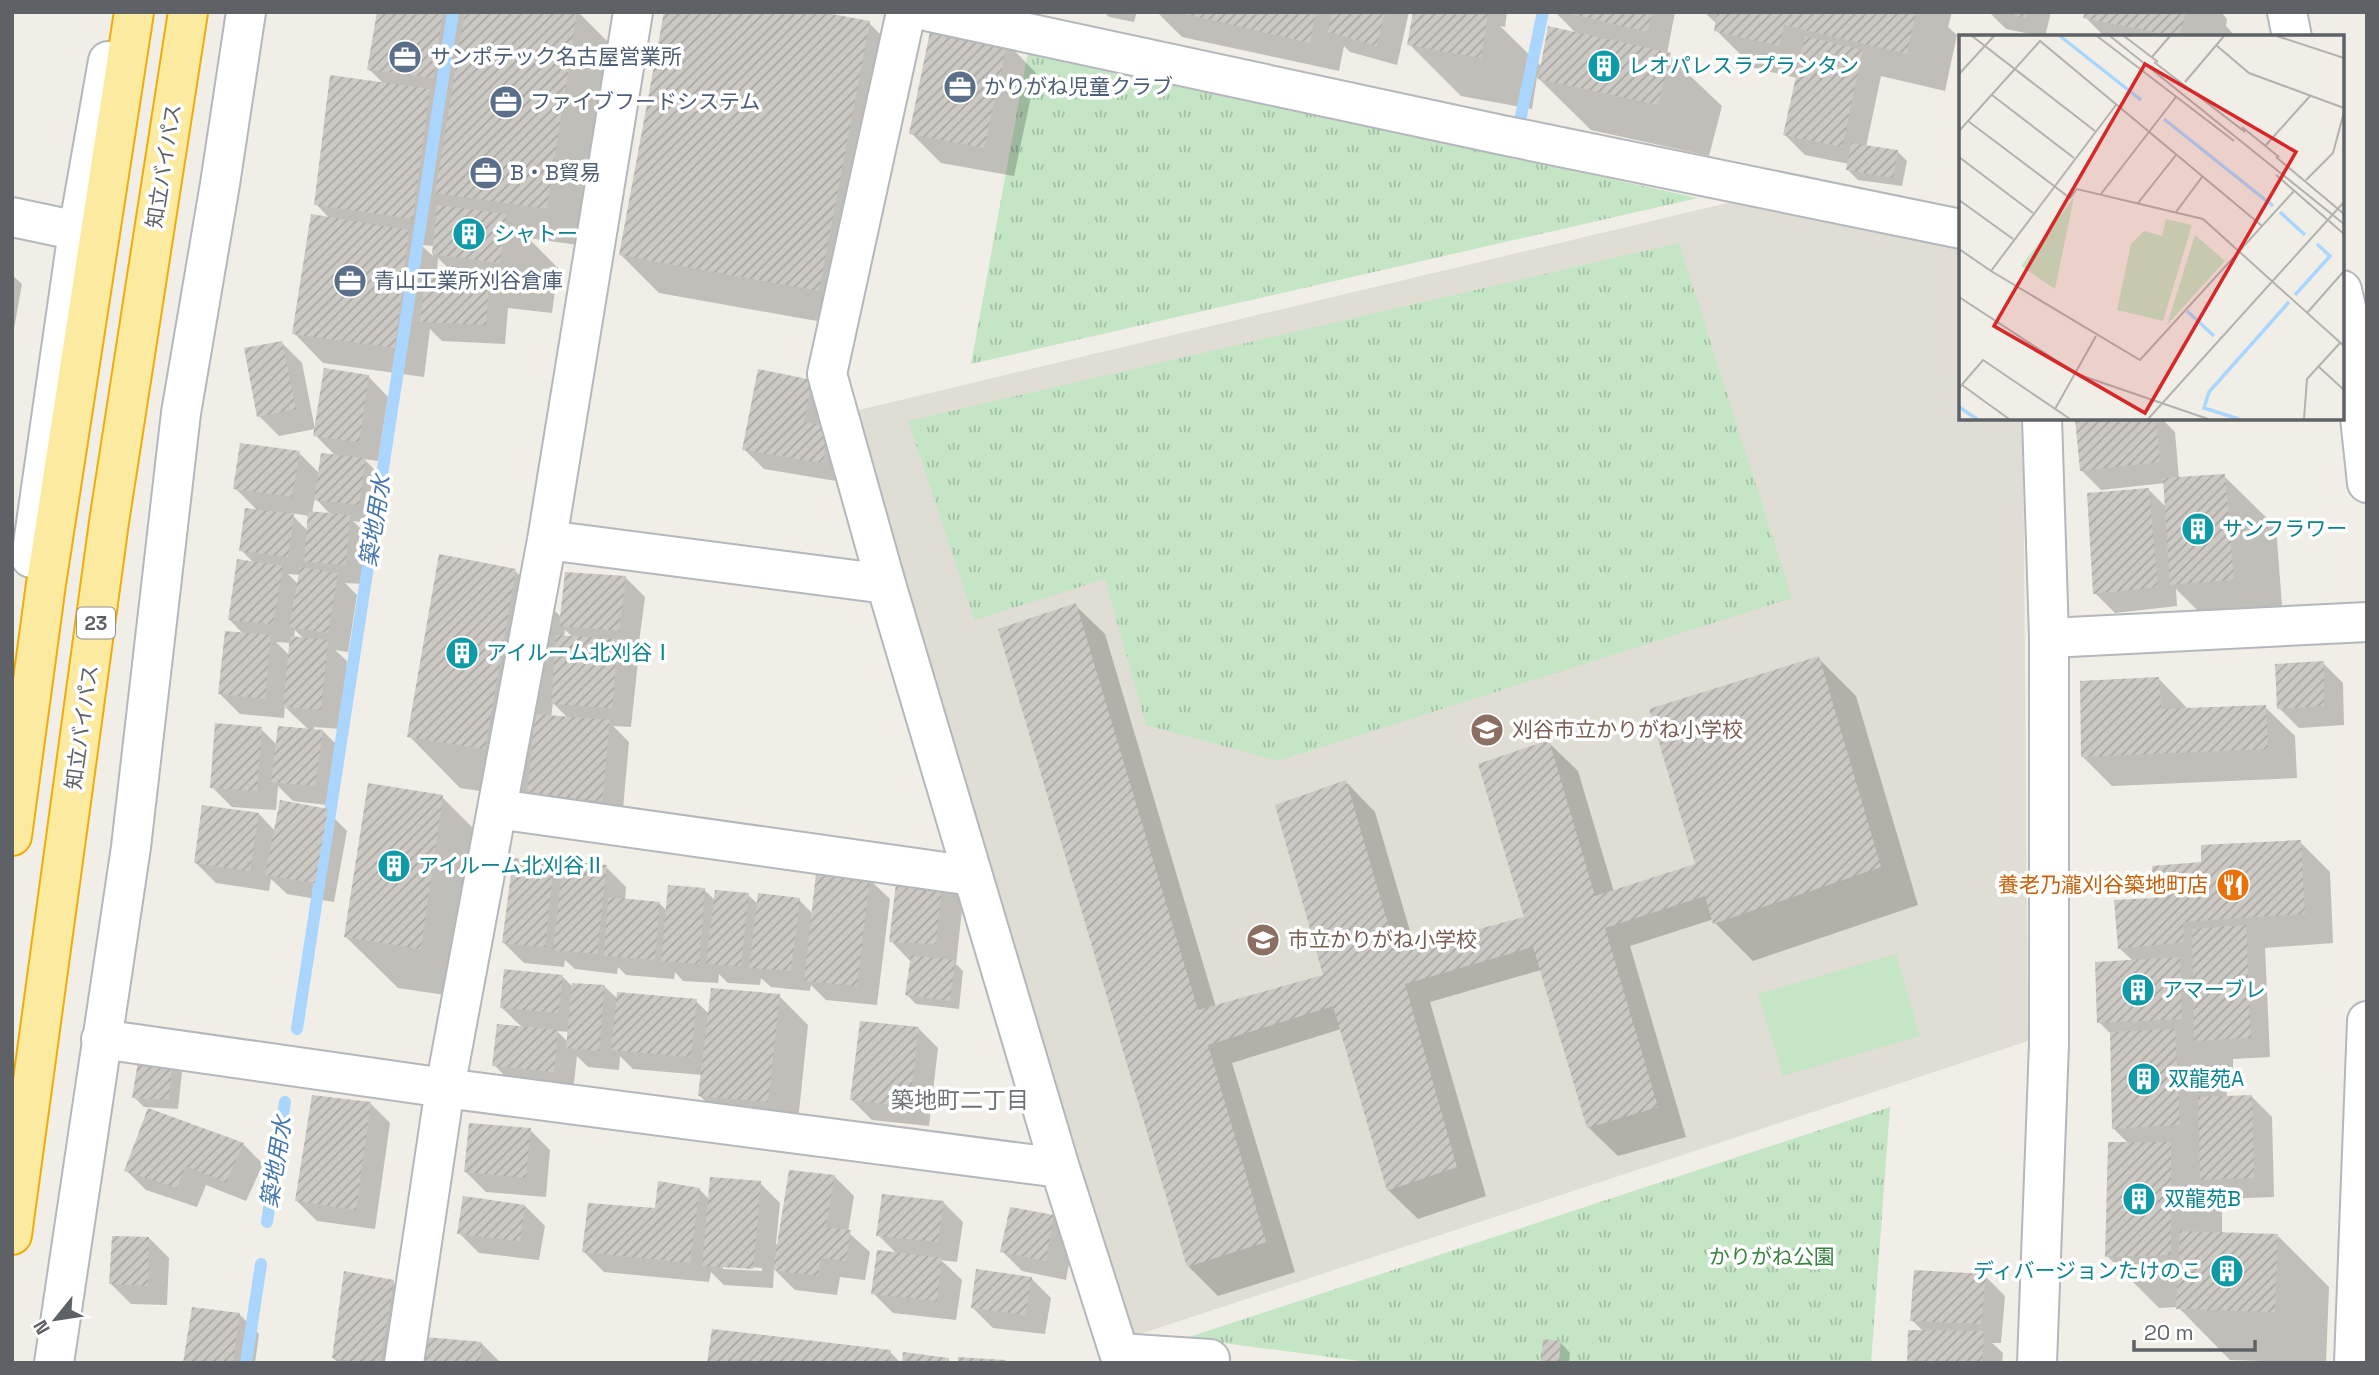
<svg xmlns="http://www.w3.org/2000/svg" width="2379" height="1375" font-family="'Space Grotesk','Noto Sans JP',sans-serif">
<defs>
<pattern id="grass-tufts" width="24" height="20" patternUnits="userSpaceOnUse" patternTransform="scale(1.75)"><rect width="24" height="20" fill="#c4e6c5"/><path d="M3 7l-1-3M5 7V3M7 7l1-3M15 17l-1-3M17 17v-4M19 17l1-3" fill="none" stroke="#a2bea4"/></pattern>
<pattern id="building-hatch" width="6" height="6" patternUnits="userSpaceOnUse" patternTransform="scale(1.75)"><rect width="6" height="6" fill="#ccc9c4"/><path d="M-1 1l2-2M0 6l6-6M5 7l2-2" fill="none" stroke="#a9a7a3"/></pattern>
</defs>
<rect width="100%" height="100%" fill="#f0eee7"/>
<!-- education -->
<path fill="#e0ddd5" d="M1748,198l213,48v172h62l5,623 -903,298 -270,-928z"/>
<!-- grass -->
<path fill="url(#grass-tufts)" d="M1028,52l670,146 -727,166z
M1679,243l113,355 -514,163 -132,-36 -41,-146 -130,41 -67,-199z
M1890,1107l-19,256h-496l-189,-25z"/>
<!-- pitch -->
<path fill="#c4e6c5" d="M1896,954l24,82 -137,40 -25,-82z"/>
<!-- shadow -->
<path fill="#0003" fill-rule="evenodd" d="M378,12h200l37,37 -30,197 -57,-8 30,30 -6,45 -44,-5 -3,36 -63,-3 -12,-12 -6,48 -101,-14 -29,-30 36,-114 -14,-15 68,-120 -15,-15zM421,245l13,1 -1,10zM438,258l15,15 -16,-1z
M1104,12h33l-3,10 -25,-5z
M1157,12h252l-12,53 -47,-13 -6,-6 -5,25 -157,-34z
M1415,12h92l-2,15 -5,-1 42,41 35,-33 -22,-22h120l-8,42 55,52 -13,50 -118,-26 -54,-53 -5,32 -71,-13 -52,-52z
M1704,12h248l-4,15 9,8 -12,56 -64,-15 -15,71 31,4 10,10 -5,25 -44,-6 -10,-10 1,-6 -44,-9 -20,-20 12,-57 -43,-10 -38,-38 1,-6z
M1989,12h62l-6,25 -39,-8z
M2087,12h134l6,7 -1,7 10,11h-131l-20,-20z
M869,23l38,38 -51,267 -197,-35 -38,-38z
M1007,43l29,30 -22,103 -73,-13 -30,-30z
M12,275l10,9 -10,56z
M282,343l20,20 13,66 -36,7 -20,-20z
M368,376l20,21 -10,64 -14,-2 21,21 -6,44 -26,-3 16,16 -4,47 -20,-1 12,12 -9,57 -13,-2 12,11 -6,68 -27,-2v4h9l20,20 -8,55 -42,-5 -15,-15 -2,24 -44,-3 -20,-20 49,-58 16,16 32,-15 -24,-23 -1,11 -44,-4 -20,-20 24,-59 -14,-15 24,-57 -13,-13 18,-38 -24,-24 64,-35 21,21 16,-18 -21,-21zM315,498l16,17 -19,-2zM290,513l20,3 -2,15zM288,574l12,1 -2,9zM295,630l9,9 -10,-1zM276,642l15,1 -1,13z
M811,382l31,100 -78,-13 -20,-20z
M2092,418h69l14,14 4,47 45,-3 52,51 8,104 -61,5 -47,-47 1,17 -62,7 -20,-20 54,-103 17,17 -1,-24 -64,7 -20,-20z
M515,571l47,47 63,-41 20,20 -7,53 -12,-1 12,12 -7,66 -18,-1 16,16 -7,78 -89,-21 -73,-11 -51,-52zM565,630l9,8 -10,-1zM553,703l15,15 -17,-1z
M1075,605l30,29 111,373 107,-30 23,-195 29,30 40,136 111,-30 22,-176 30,29 36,121 80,-26 124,-208 38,38 62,209 -165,56 -38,-38 -1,-4 -84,27 56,191 -68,19 -30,-29 -47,-157 -111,32 56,194 -68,23 -30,-29 -47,-161 -109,34 63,209 -77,24 -29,-29 -189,-637z
M2323,663l20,20 1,42 -45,3 -20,-20z
M2159,679l29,30 77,-2 30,29 2,42 -185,8 -30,-30z
M442,797l52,52 -22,150 -74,-11 -52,-51z
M327,811l20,20 -13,71 -47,-8 -16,-15 -2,12 -53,-8 -20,-20 63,-49 16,17z
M2300,842l30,30 3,71 -68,5 5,109 -37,2v11l-19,1 12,12 1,14h25l20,20 2,80 -52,2v35l55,1 52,52 -3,76 -96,-3 -52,-53 -19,1 -52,-52 22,-112 -16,-16 -2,-94 -12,-12 34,-61 -14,-13 36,-49 48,-35z
M554,864l9,10 43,-7 20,20 -1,13 34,3 8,8 37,-21 12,11 32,-6 10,9 41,-4 14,14 56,-35 21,20 -13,106 -51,-5 -15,-15 -1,6 -39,-4 -10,-9 -1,7 -32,-2 -9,-9 -1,9 -35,-2 -8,-9 -1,7 -48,-4 -8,-8 -1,7 -42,-5 -10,-9 -1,7 -40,-4 -20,-20z
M943,880l20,21 -7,63 7,7 -4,38 -43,-5 -9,-9 4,-33 -20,-21z
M562,976l12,12 31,-1 13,12 78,2 13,13 70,-18 29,29 -11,106 -68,-6 -29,-29 2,-21 -69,-6 -13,-13 -1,14 -31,-3 -11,-11 -4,35 -59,-6 -20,-20 29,-37 -22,-21zM557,1031l13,1 -1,11z
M918,1028l20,20 -9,78 -57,-6 -20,-20z
M173,1062l9,10 -4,37 -34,-2 -10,-10z
M370,1103l20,20 -15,106 -58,-8 -20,-20z
M530,1130l20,20 -4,47 -60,-5 -20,-20z
M243,1144l20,20 -17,37 -40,-16 -9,22 -51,-17 -20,-20z
M834,1176l20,20 -6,36 22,20 -5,28 -25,-3 -3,18 -42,-5 -21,-21 -1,19 -49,-3 -13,-13 -2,10 -105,-10 -20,-20 72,-42 43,-21 11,11 50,-17 20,20 -4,41 3,1zM723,1265l39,3v3l-39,-2z
M943,1202l20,20 -6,40 -16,-2 21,20 -6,40 -63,-7 -20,-20 25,-38 -20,-20z
M525,1206l20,20 -6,34 -60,-7 -20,-20z
M1054,1217l20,20 -8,43 -44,-9 -20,-20z
M149,1238l20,20 -2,47 -36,-1 -20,-20z
M1985,1276l20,20 -4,47h-9l11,10 -1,10h-93l15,-31 -12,-12z
M1031,1278l20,20 -6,36 -52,-6 -20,-20z
M393,1282l20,20 -10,61h-64l-6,-5z
M239,1314l20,20 -4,29h-70z
M481,1343l20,20h-75z
M1561,1343l9,10 -1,10h-26z
M890,1352l11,11h-192z"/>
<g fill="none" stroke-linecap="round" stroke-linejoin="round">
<!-- stream -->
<path stroke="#aad6fd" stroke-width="12" d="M1521,116l22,-104
M297,1029l156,-1017
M267,1222l18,-120
M246,1363l15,-99"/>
</g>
<!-- building -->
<path fill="url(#building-hatch)" d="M377,12h66l-10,66 -66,-8z
M465,12h112l-30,197 -112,-16z
M664,12h157l49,9 -51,270 -200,-36z
M1176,12h140l-6,31z
M1332,12h53l-8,34 -49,-14z
M1413,12h75l-7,46 -74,-13z
M1562,12h90l-4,20z
M1710,12h206l-9,42 -123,-29 -5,21 -65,-15 3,-16z
M2003,12h24l-1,6z
M2085,12h101l-7,25 -96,-19z
M1548,26l123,27 -13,52 -120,-26z
M931,27l77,14 -24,107 -75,-14z
M1805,36l58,14 -21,97 -59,-12z
M330,75l100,14 -17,130 -99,-14z
M1851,143l47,7 -5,28 -47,-8z
M437,205l70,9 -7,49 -68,-9z
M311,214l98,16 -14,118 -103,-14z
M426,269l64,5 -4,51 -66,-3z
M282,341l14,68 -39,8 -13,-69z
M324,368l45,7 -10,67 -46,-6z
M758,369l54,11 -8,42 25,5 -6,36 -81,-13z
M2075,418h81l4,44 -80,9z
M240,443l60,8 -8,46 -59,-8z
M321,453l45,5 -7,47 -45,-5z
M2225,474l9,106 -64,5 -7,-107z
M2149,488l9,99 -65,7 -6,-101z
M245,508l49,6 -6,43 -49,-6z
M308,511l42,4 -4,50 -42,-3z
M439,554l77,15 -31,180 -78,-12z
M237,559l46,7 -10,58 -45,-4z
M300,567l38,6 -10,60 -39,-6z
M565,572l61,4 -7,55 -60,-5z
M1076,603l122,407 125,-35 -48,-170 71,-25 50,171 128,-34 -46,-153 71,-24 46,156 100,-32 -46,-155 170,-53 62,211 -168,57 -8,-28 -100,32 53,179 -71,21 -54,-181 -128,37 52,183 -70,24 -54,-185 -125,39 58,197 -79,25 -189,-638z
M225,631l46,4 -6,64 -47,-5z
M556,635l62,4 -6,69 -61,-4z
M290,636l38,4 -7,70 -38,-3z
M2324,661v45l-47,3 -2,-45z
M2159,677l2,32 105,-4 2,44 -187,8 -1,-76z
M535,714l75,6 -8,81 -75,-5z
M215,723l47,4 -5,64 -47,-3z
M278,726l45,4 -8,56 -44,-4z
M368,783l75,12 -22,154 -77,-12z
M280,800l48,9 -13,74 -50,-8z
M202,805l57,8 -9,58 -56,-8z
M2301,840l4,74 -122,8 1,20 -66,7 -4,-49 40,-2 -2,-32 49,-4v-17z
M513,858l41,5 -9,84 -43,-4z
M563,861l44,4 -10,89 -44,-4z
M816,873l54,4 -13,109 -53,-5z
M897,874l46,5 -7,65 -47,-2z
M668,885l37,3 -6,76 -38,-3z
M715,890l34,3 -8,73 -35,-2z
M758,893l42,5 -9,73 -42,-3z
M608,897l52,5 -5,58 -51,-4z
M2246,925l5,113 -57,3 -2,-112z
M911,955l44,5 -5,41 -45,-6z
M2180,957l2,62 -85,4 -2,-61z
M504,969l59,6 -5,38 -58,-5z
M572,983l33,2 -6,66 -33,-3z
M711,988l69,6 -12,108 -70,-6z
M617,992l80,7 -6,58 -80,-7z
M860,1021l59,6 -10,80 -59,-7z
M497,1024l61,6 -4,42 -62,-6z
M2175,1029l5,96 -68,4 -2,-97z
M139,1055l34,5 -4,40 -37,-2z
M312,1095l59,7 -15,108 -61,-9z
M2252,1095l2,83 -54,2 -2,-83z
M148,1108l96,35 -18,40 -40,-17 -9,22 -53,-17z
M469,1123l62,5 -5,50 -62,-6z
M2108,1142h63v113l-66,2z
M789,1170l46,5 -9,52 25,3 -5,31 -25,-3 -3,18 -45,-6z
M710,1177l51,4 -8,88 -51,-3z
M658,1181l42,7 -10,75 -108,-11 6,-49 67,5z
M882,1194l62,7 -6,41 -62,-6z
M463,1196l62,9 -5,36 -63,-7z
M1010,1207l44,8 -8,46 -46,-9z
M2180,1231l98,3 -3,78 -99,-3z
M112,1236l37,1 -1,49 -39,-2z
M877,1250l65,8 -5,43 -66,-7z
M976,1269l56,8 -7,38 -54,-7z
M1914,1270l72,4 -5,50 -71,-3z
M344,1271l50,9 -14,83h-21l-27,-5z
M192,1307l48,6 -7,50h-50z
M712,1329l179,21 -1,13h-183z
M1908,1330l76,1 -2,32h-75z
M426,1337l56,5 -2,21h-55z
M1543,1339l18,2 -2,22h-18z
M903,1352l46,6v5h-47z
M958,1357l48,3 -1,3h-47z"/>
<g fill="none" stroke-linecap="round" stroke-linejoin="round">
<defs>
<path id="minor" d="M906,12l-79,362 59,210 174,584 59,185 91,6 -1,4
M930,12l572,123 459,94
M12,217l66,14
M547,540l339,44
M31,558l47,-327 30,-170
M2049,638l318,-16
M497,809l476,67
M101,1039l344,49 615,80
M54,1363l77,-516 50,-434 39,-229 26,-172
M404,1363l41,-275 102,-548 86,-528
M2037,1363l12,-319v-406l-7,-220"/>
<path id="tertiary" d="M2287,12l5,25
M2342,290l8,34 17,159
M2354,1363l13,-342"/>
<path id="trunk" d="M12,836l34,-252 88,-572
M12,1235l97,-713 79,-510"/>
</defs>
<!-- minor casing -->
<use href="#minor" stroke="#b4b7bb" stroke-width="42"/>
<!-- tertiary casing -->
<use href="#tertiary" stroke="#b4b7bb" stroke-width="42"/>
<!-- trunk casing -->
<use href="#trunk" stroke="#f0ad07" stroke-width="42"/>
<!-- minor -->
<use href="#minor" stroke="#fff" stroke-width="38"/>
<!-- tertiary -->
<use href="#tertiary" stroke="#fff" stroke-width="38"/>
<!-- trunk -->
<use href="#trunk" stroke="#fceaa1" stroke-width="38"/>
</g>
<!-- icons -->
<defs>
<symbol id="office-disc" viewBox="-11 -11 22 22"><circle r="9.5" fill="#5c6f8a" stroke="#fff"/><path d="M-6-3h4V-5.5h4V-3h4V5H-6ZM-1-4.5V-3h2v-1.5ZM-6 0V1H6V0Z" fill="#fff"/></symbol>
<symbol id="building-disc" viewBox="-11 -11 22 22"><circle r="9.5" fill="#0f9aa8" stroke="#fff"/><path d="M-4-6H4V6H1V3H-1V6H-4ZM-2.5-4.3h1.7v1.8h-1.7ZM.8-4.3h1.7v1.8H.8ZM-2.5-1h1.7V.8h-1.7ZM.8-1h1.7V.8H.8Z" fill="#fff"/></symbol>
<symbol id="school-disc" viewBox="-11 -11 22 22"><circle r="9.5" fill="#8d6e63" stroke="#fff"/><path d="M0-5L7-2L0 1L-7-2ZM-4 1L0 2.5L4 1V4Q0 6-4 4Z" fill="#fff"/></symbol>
<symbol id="restaurant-disc" viewBox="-11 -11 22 22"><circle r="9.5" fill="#e8710a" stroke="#fff"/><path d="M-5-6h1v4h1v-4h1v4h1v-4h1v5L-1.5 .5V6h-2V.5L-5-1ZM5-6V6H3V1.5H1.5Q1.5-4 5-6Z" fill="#fff"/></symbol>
</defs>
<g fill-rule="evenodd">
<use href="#office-disc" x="386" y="38" width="38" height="38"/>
<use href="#building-disc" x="1585" y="47" width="38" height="38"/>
<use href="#office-disc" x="941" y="68" width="38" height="38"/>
<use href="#office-disc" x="487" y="83" width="38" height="38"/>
<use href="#office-disc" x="467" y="154" width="38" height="38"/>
<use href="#building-disc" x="450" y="215" width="38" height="38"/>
<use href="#office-disc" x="331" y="262" width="38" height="38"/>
<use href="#building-disc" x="2179" y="510" width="38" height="38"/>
<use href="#building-disc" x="443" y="634" width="38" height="38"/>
<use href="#school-disc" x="1468" y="711" width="38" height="38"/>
<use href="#building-disc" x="375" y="847" width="38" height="38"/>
<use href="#restaurant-disc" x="2214" y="866" width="38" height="38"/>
<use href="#school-disc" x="1244" y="921" width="38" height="38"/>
<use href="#building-disc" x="2119" y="971" width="38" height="38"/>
<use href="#building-disc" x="2125" y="1060" width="38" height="38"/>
<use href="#building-disc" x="2120" y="1180" width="38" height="38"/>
<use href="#building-disc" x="2208" y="1252" width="38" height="38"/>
</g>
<g text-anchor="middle" stroke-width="7" stroke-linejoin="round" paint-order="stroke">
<!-- shield labels -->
<rect fill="#fff" stroke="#8e9194" stroke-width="2" x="77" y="607.5" width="38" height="31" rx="5"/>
<g font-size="19" font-weight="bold" fill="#5e6266">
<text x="96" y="630">23</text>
</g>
<!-- service labels -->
<g font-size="21" fill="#4e5e75" stroke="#fff" text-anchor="start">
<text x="430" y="64">サンポテック名古屋営業所</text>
<text x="984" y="94">かりがね児童クラブ</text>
<text x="530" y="109">ファイブフードシステム</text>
<text x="510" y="180">B・B貿易</text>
<text x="374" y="288">青山工業所刈谷倉庫</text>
</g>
<!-- culture labels -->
<g font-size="21" fill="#0d838f" stroke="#fff" text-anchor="start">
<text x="1628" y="73">レオパレスラプランタン</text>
<text x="494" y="241">シャトー</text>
<text x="2222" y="536">サンフラワー</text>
<text x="486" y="660">アイルーム北刈谷Ⅰ</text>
<text x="418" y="873">アイルーム北刈谷Ⅱ</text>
<text x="2162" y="997">アマーブレ</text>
<text x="2168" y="1086">双龍苑A</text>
<text x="2164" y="1206">双龍苑B</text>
<text x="2202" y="1278" text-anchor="end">ディバージョンたけのこ</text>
</g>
<!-- street labels -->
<g font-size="21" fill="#5e6266" stroke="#fff">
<text transform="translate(164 166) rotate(-81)" y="7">知立バイパス</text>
<text transform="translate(82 727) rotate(-82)" y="7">知立バイパス</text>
</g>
<!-- education labels -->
<g font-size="21" fill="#785e54" stroke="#fff" text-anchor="start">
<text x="1512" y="737">刈谷市立かりがね小学校</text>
<text x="1288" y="947">市立かりがね小学校</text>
</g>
<!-- food labels -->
<g font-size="21" fill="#c56008" stroke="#fff" text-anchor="end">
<text x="2208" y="892">養老乃瀧刈谷築地町店</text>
</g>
<!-- park labels -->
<g font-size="21" fill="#38843e" stroke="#fff">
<text x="1772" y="1264">かりがね公園</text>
</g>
<!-- water labels -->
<g font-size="23" font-style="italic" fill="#4576af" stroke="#fff">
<text transform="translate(375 521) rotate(-81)" y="8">築地用水</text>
<text transform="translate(276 1162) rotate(-81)" y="8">築地用水</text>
</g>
<!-- neighbourhood labels -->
<g font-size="23" fill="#6f7378" stroke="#fff">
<text x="960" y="1108">築地町二丁目</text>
</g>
</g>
<!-- overview -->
<g transform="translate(1959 35)">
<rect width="385" height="385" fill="#f0eee7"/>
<path d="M115,162l-19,92 -34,-23zM207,184l26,6 -29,96 -46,-11 14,-66 13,-13 18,5zM236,200l30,26 -58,64z" fill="#c4e6c5"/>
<path fill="none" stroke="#aad6fd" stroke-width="3.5" d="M101,1l81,64M205,84l109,87M321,177l25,23M336,260l35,-39 -13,-12M228,276l27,25M0,372l18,12M280,384l-35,-11 5,-16 80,-90"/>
<path fill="none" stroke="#b2b2af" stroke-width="2" d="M13,1l123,95M138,1l137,105M151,1l234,188M165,1l34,26M318,1l67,22M257,10l33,28 95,35M193,22l18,-21M195,27l91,70M0,39l35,-38M226,47l39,-46M33,60l82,63M157,70l-125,166 149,89 154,-169M9,86l72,-80 222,185M283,92l37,30M0,96l9,-10 102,77 7,-9 126,30 141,127M307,110l44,-49M0,122l74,56M317,122l68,57M317,140l68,59M347,145l27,-27 11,-41M142,159l75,-97M0,165l54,39M179,168l38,-48M217,177l26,-35M0,214l32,22M0,262l118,77 131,45M348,278l37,-42M360,332l25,23M3,350l47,34M0,353l24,-28 87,59M96,374l41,-73M189,384l196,-217M345,384l3,-40 33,-36"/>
<path fill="#d62828" fill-opacity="0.15" stroke="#d62828" stroke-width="3.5" d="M186,29l151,88 -151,261 -151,-87z"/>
<rect width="385" height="385" fill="none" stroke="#5e6266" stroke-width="3.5"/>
</g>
<!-- border -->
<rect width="2379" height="1375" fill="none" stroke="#5e6266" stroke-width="28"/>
<!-- north arrow -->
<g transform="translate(56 1319) rotate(240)" stroke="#ffffff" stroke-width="5" paint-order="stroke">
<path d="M0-5L12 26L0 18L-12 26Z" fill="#5e6266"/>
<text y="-10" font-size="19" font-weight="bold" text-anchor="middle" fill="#5e6266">N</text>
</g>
<!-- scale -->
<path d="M2134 1340v10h121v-10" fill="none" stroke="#5e6266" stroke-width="3.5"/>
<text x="2144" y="1340" font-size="21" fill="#5e6266" stroke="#ffffff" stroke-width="5" paint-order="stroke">20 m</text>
</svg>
